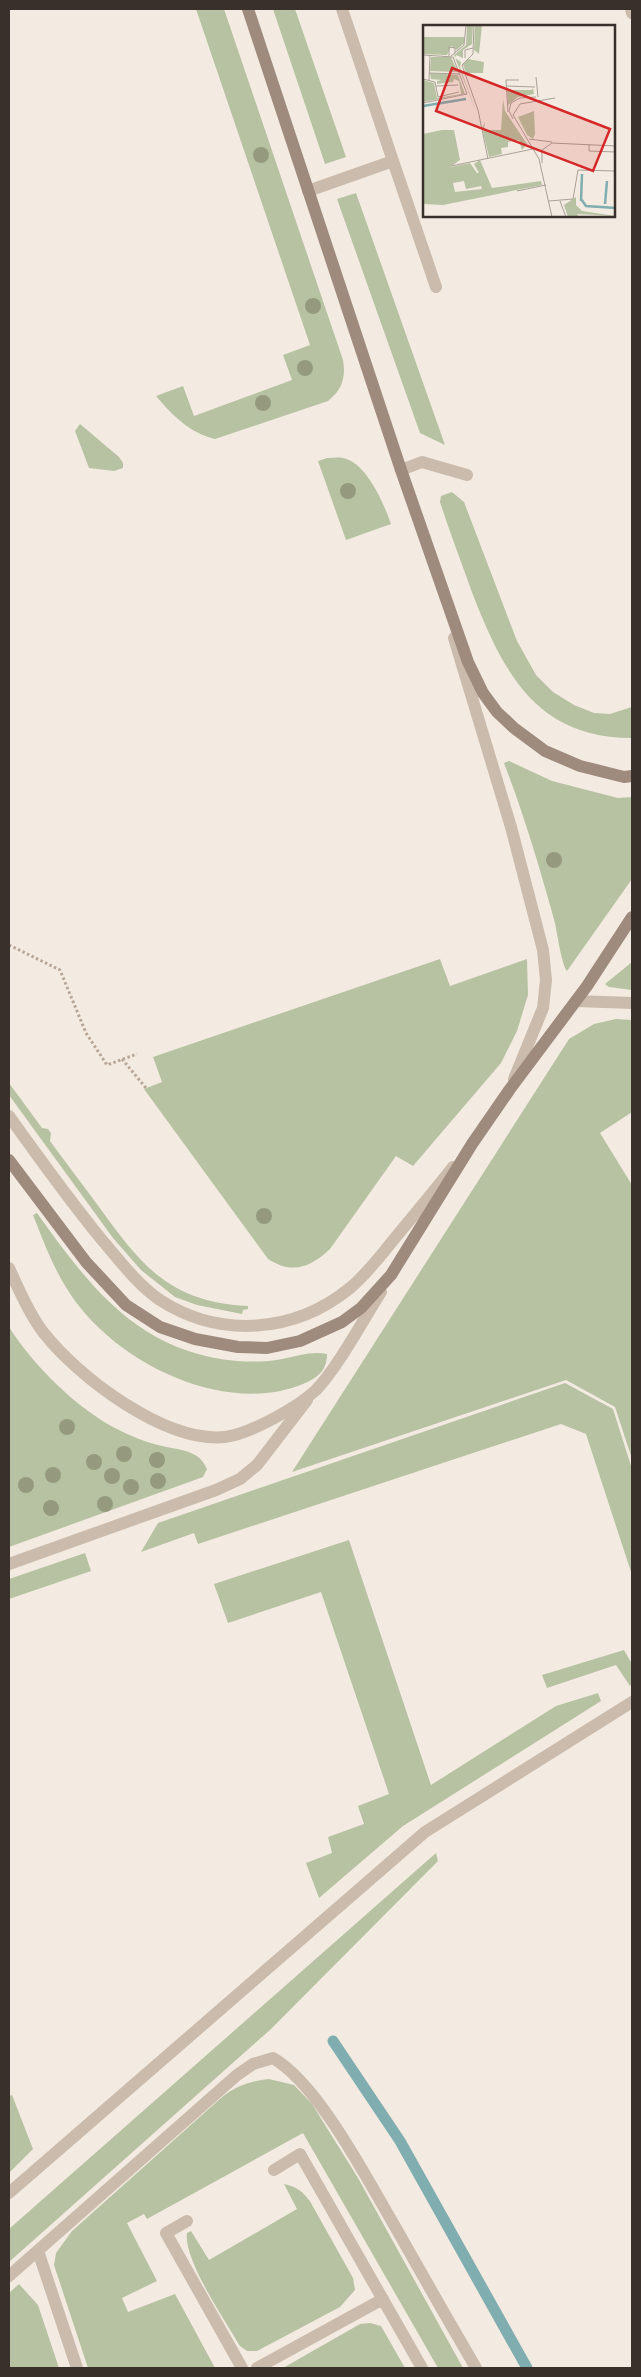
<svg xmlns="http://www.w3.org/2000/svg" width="641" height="2377" font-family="'Work Sans',sans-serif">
<rect width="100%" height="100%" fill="#f3ebe1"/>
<!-- green -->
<path fill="#b6c2a1" d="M196,9h28l119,351c3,18 -1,30 -15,41l-113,38c-25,-6 -42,-23 -59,-43l27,-10 11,30 98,-36 -9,-25 27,-10z
M273,9h22l51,148 -21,7z
M356,193l89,252 -25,-12 -83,-234z
M80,424l39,33 4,6v5l-9,3 -25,-3 -14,-37z
M327,458c5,0 11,-1 16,0 24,5 41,46 48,66l-45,16 -28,-79z
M452,492l12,10 53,139 19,34 17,17 21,13 20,8 16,1 22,-7v31c-95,0 -128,-64 -159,-143 -11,-31 -23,-62 -33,-93l1,-6z
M509,761l43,20 66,17 14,-1v82l-65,92c-5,-5 -10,-38 -12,-48 -15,-54 -31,-108 -51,-160z
M440,959l10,27 77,-27 1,36 -11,36 -16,32 -88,103 -17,-10 -66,93c-19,18 -38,26 -62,10l-124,-170 18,-7 -9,-25z
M632,962v28l-23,-3 -4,-3z
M616,1019l16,1v92l-32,21 32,52v274l-17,-52 -49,-27 -274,92 277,-433 25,-15z
M9,1083l33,45 6,1 3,4 -1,8c17,23 35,47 52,70 42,58 70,91 146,95v3l-5,1 -1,4 -45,-9 -22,-8 -34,-27 -28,-32 -104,-143z
M37,1213c53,74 101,139 200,148 15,1 31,1 45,-2 17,-3 29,-8 45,-5 0,16 -9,24 -24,30 -63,26 -144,-4 -194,-47 -43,-37 -56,-71 -76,-122z
M9,1327c24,38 69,83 110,103 12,6 26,12 39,15 11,3 27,4 37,10 6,3 9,8 12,14l-4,8 -194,70z
M565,1383l48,26 19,60v106l-46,-141 -25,-10 -363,120 -4,-11 -53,19 17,-29z
M349,1540l82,245 125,-79 42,-13 3,8 -198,125 -84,72 -13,-35 26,-10 -4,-16 36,-13 -6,-18 31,-12 -68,-202 -93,31 -14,-39z
M85,1553l6,18 -82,28v-20z
M624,1650l8,14v20l-2,2 -14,-21 -69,23 -5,-13z
M436,1853l2,8 -167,168 -262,233v-33z
M269,2079l25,6 18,19 46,74 105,190h-25l-135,-235 -156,86 -3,-5 -17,9 30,58 -35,17 6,14 47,-18 40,74h-127l-34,-103 2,-12 16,-22 149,-133c15,-12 29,-17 48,-19z
M12,2095l21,54 -24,24v-77z
M284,2184c13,3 19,7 27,19l42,75 2,12 -15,17 -83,44h-10l-7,-5c-14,-24 -57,-87 -53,-113l4,-2 18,29 88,-51z
M19,2284l19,21 21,63h-50v-75z
M370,2323l11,3 24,42h-122l77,-44z"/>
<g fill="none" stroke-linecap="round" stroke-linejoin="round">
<!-- stream -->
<path stroke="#80adaf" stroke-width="11" d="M333,2041l67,100 127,227"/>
<!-- path -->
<path stroke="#b7a597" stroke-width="3" stroke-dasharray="2.5 2.5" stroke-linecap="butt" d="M9,945l51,25 26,63 21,32 30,-11
M122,1059l24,29"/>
<!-- lane -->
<path stroke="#cbbbac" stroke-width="12" d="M631,9l1,4
M393,161l43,126
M308,191l85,-30 -51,-152
M401,470l21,-8 45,13
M576,1001l56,2
M9,1268c10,22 20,45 34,64 35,45 122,111 182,105 25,-3 73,-30 91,-47 22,-23 47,-70 65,-98
M9,1564l207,-74 24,-11 17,-14 50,-65
M274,2170l26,-16 122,214
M9,2193l416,-361 207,-130
M187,2221l-21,12 76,135
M38,2251l39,117
M9,2276l228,-201 16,-11 20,-6c45,26 93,119 120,165 27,48 55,97 83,145
M257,2368l126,-69"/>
<!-- street -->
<path stroke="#cbbbac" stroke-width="12" d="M454,638l57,189 32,123 3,30 -3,28 -29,71
M9,1116c30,42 60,84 93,124 18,21 35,44 58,60 60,39 135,33 190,-12 17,-14 31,-33 45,-50 20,-24 39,-47 58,-71"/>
<!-- secondary -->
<path stroke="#9f8a7e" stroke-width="12" d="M248,9l153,461 67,192 15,31 14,19 17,16 31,23 35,15 44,11 8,-1
M9,1160l77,102 40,43 34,22 35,12 43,8 29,1 33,-7 42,-19 19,-14 30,-33 81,-131 38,-55 77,-103 45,-69"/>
</g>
<!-- trees -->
<g fill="#959a7f">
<circle cx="261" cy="155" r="8"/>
<circle cx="313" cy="306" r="8"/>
<circle cx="305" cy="368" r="8"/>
<circle cx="263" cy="403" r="8"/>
<circle cx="348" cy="491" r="8"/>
<circle cx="554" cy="860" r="8"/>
<circle cx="264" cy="1216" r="8"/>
<circle cx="67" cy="1427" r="8"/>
<circle cx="124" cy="1454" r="8"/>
<circle cx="157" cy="1460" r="8"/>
<circle cx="94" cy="1462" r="8"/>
<circle cx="53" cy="1475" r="8"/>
<circle cx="112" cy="1476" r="8"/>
<circle cx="158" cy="1481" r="8"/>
<circle cx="26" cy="1485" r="8"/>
<circle cx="131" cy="1487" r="8"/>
<circle cx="105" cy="1504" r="8"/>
<circle cx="51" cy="1508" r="8"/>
</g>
<!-- overview -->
<g transform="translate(423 25)">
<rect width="192" height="192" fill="#f3ebe1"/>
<path d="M44,0h6l-1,19 -9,6v8l-7,-3 -1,3 6,4 -1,5 16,44 -22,-56 12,-10zM52,0h7l-3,29 -5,-4zM0,12h41v6l-7,7 -6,-4 -4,9 -24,-1zM8,32h20l7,15 -28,-1zM45,34l16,3 -1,11h-13l1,3h-4l-4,-12zM7,48l28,2 7,19 -42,8v-22l11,3 3,15 24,-4 -2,-13 -5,-2 -1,3 -16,2v-3l5,-1 -11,-1zM84,62l1,3h24l1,-2 1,6 -16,3 -10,8zM80,74l2,12 22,33 -5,6 -3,-10 -11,2v5l-7,1 1,6 -13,3 -7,-29 3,-6 -1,8h17zM111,86l1,23 -2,5 -6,-4 -9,-18zM19,105h12l6,30 -10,7 20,-4 7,10h2l-5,-9 6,-4 12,28 49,-7 1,4 -99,20 -20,-1v-70zM41,156l2,8 15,-3 1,3 -27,3 -2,-9zM153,172v8l6,6 33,5 -38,-2 2,3h-11l-4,-12z" fill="#b6c2a1" fill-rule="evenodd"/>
<path fill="none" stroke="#80adaf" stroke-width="2.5" d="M0,81l43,-7M158,174l5,7 30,2M158,176l1,-27M182,179l2,-23"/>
<path fill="none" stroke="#a9a098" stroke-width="1" d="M51,0l-1,29 -11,11 16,45 10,49M0,30l30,2 14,37 -44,9M26,31v-9l6,1v5M28,31l13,-11 2,-20M42,33v-8l8,-2M6,48l31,1M113,52l2,20M0,54l12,3 3,15 21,-5M6,55l1,-25M13,61l22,-1M83,61l29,1M85,87l-2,-32h13M90,94l-4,-8 2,-8 9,-5 16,-1M106,114l23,3M166,119v7l27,1M119,138v-13l10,-7 64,3M28,141l82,-17M94,166l29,-6M126,176l24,-2 5,-29 38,1M137,176l6,16M129,192l-13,-58 -26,-44 7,-11 35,-6"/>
<path fill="#d62828" fill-opacity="0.15" stroke="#d62828" stroke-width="2.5" d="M29,43l158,61 -17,42 -157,-60z"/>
<rect width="192" height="192" fill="none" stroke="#39302b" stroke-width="2.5"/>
</g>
<!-- border -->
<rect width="641" height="2377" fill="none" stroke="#39302b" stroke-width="20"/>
</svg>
